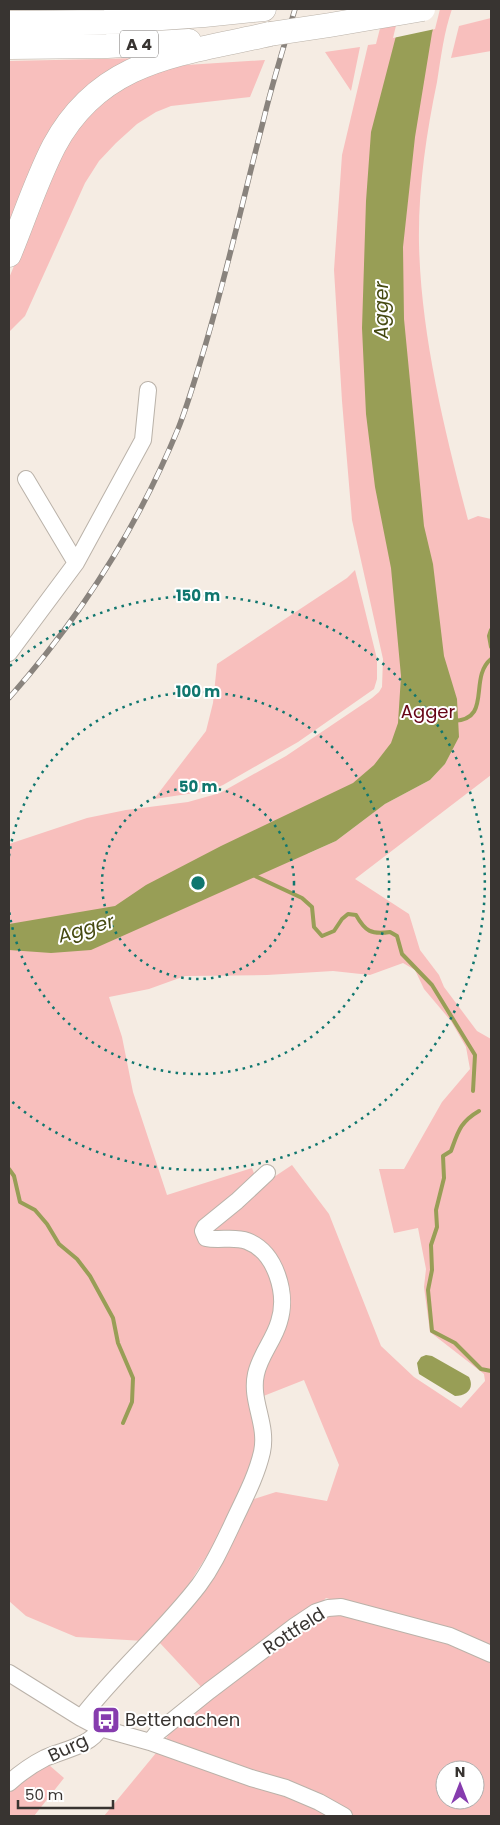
<svg xmlns="http://www.w3.org/2000/svg" width="500" height="1825" font-family="Poppins,sans-serif">
<rect width="100%" height="100%" fill="#f5ece3"/>
<!-- green -->
<path fill="#f8bfbd" fill-rule="evenodd" d="M385,9h67c-8,23 -11,48 -15,73 -11,53 -19,108 -18,162 2,92 26,188 49,276l10,-4 13,3v256l-136,104 54,35 11,36 19,25 5,12 33,44 14,8v611l-40,-17 -125,-35 -10,10 -113,81 -44,-47 92,-142 25,-8 51,9 12,-36 -35,-85 -43,17 -2,39 -7,31 -39,79 -24,38 -45,57 -68,-4 -50,-21 -17,-15v-757l78,-26 39,-8 62,-8 32,-9 66,-37 86,-58 7,-6 3,-5 1,-28 -31,-139 -10,-119 -8,-131 8,-115 26,-110 8,-1zM459,735l-14,29 -15,16 -45,24 -49,37 -29,13zM403,963l12,7 9,19 27,32 15,26 4,22 -28,33 -38,67h-25l15,64 24,-5 8,41 -2,18 6,45 54,42 1,7 -24,27 -47,-31 -33,-31 -52,-132 -37,-49 -33,22 -7,-19 -85,27 -34,-103 -11,-55 -13,-40 40,-8 36,-13 82,-1 66,-4 37,4z
M491,18v33l-40,7 8,-32z
M360,47l-9,44 -26,-39z
M145,58l-32,15 -104,167v-179z
M265,60l-15,37 -79,9 -15,6 -19,12 -21,19 -17,18 -14,22 -60,133 -16,16v-54l39,-94 24,-49 42,-45 57,-24z
M355,570l22,89v20l-3,10 -76,53 -75,43 -15,6 -54,8 52,-68 7,-28 4,-39 130,-86z
M335,1613l115,28 41,18v157h-387l52,-63 16,-23 40,-34 109,-80zM445,1770h30v30h-30z
M49,1765l15,13 -30,38h-25v-23l23,-20z"/>
<!-- water -->
<path fill="#989e56" d="M403,9h35l-6,24 -17,104 -12,110 1,72 20,207 9,38 11,92 13,43 2,38 -14,27 -15,16 -45,24 -49,37 -245,109 -40,3 -42,-3v-26l106,-18 31,-21 75,-39 132,-63 21,-18 17,-22 7,-20 3,-47 -10,-108 -16,-81 -9,-73 -4,-86 4,-127 5,-69z
M426,1355l6,1 37,21c6,12 -3,19 -14,19l-36,-22 -2,-11 4,-6z"/>
<!-- pier -->
<path fill="#f5ece3" d="M400,9h40l-5,20 -42,9z"/>
<g fill="none" stroke-linecap="round" stroke-linejoin="round">
<!-- stream -->
<path stroke="#989e56" stroke-width="4" d="M491,630l-2,6 2,11
M453,721c40,-1 15,-43 38,-62
M253,875l49,23 10,9 2,20 8,9 12,-5 8,-12 6,-5 8,1c9,16 15,20 34,17l7,4 5,18 30,31 43,70 -2,36
M479,1111c-19,11 -21,21 -28,40l-8,5 1,22 -8,32 1,17 -6,18 1,25 -4,20 4,41 23,12 26,26 10,2
M9,1169l5,7 6,26 15,8 12,14 12,20 18,15 13,17 23,42 5,25 15,35 -1,24 -9,21"/>
<defs>
<path id="minor" d="M26,479l50,84
M9,653l67,-90 67,-123 5,-50
M9,1673l72,45 19,10 50,14 101,36 35,10 33,14 25,14
M81,1718c36,-47 82,-86 118,-133 14,-19 23,-39 33,-60 11,-24 24,-47 30,-73 6,-28 -12,-51 -6,-78 4,-19 18,-34 23,-52 9,-28 -3,-70 -32,-81 -13,-5 -28,0 -41,-3l-3,-7 2,-4 32,-26 30,-28
M150,1742l7,-9 52,-42 86,-65 21,-14 12,-4 13,-1 109,29 41,18
M9,1783c10,-9 24,-19 36,-25 18,-8 46,-12 55,-30"/>
<path id="highway" d="M9,23l96,-1 99,-7 60,-6
M9,47l98,-1 82,-5
M9,255c15,-36 27,-74 45,-109 47,-88 128,-92 216,-112"/>
</defs>
<!-- minor casing -->
<use href="#minor" stroke="#bab2a9" stroke-width="18"/>
<!-- highway casing -->
<use href="#highway" stroke="#bab2a9" stroke-width="25"/>
<!-- minor -->
<use href="#minor" stroke="#fff" stroke-width="16"/>
<!-- highway -->
<use href="#highway" stroke="#fff" stroke-width="24"/>
<defs>
<path id="rail" d="M9,698c71,-80 128,-170 169,-269 10,-25 17,-50 25,-76 23,-76 40,-154 60,-231 9,-38 21,-76 32,-113"/>
</defs>
<!-- rail casing -->
<use href="#rail" stroke="#89837d" stroke-width="5.5"/>
<!-- rail -->
<use href="#rail" stroke="#fff" stroke-width="4" stroke-dasharray="11" stroke-linecap="butt"/>
<defs>
<path id="highway-bridge" d="M270,34l60,-9 93,-16"/>
</defs>
<!-- highway-bridge casing -->
<use href="#highway-bridge" stroke="#bab2a9" stroke-width="25" stroke-linecap="butt"/>
<!-- highway-bridge -->
<use href="#highway-bridge" stroke="#fff" stroke-width="24"/>
</g>
<!-- distance rings -->
<g fill="none" stroke="#0f766e" stroke-width="2.5" stroke-dasharray="2.5 5">
<circle cx="198" cy="883" r="96"/>
<path d="M9 856A191 191 0 1 1 9 910"/>
<path d="M10 666A287 287 0 1 1 10 1100"/>
</g>
<!-- icons -->
<defs>
<symbol id="bus-square" viewBox="-11 -11 22 22"><rect x="-9" y="-9" width="18" height="18" rx="4" fill="#863cae" stroke="#fff"/><path d="M-5-6H5V4H4V6H2V4H-2V6H-4V4H-5ZM-3.5-4V0h7V-4ZM-3.5 1.2v1.5H-2V1.2ZM2 1.2v1.5H3.5V1.2Z" fill="#fff"/></symbol>
</defs>
<g fill-rule="evenodd">
<use href="#bus-square" x="90" y="1704" width="32" height="32"/>
</g>
<g text-anchor="middle" stroke-width="4" stroke-linejoin="round" paint-order="stroke">
<!-- shield labels -->
<rect fill="#fff" stroke="#74716f" stroke-width="1" x="120" y="30.5" width="38" height="27" rx="4"/>
<g font-size="16" font-weight="bold" fill="#383431">
<text x="139" y="50">A 4</text>
</g>
<!-- park labels -->
<g font-size="18" fill="#660416" stroke="#fff">
<text x="428" y="718">Agger</text>
</g>
<!-- street labels -->
<g font-size="18" fill="#383431" stroke="#fff">
<text transform="translate(294 1631) rotate(-33)" y="6">Rottfeld</text>
<text transform="translate(68 1748) rotate(-25)" y="6">Burg</text>
</g>
<!-- poi labels -->
<g font-size="18" fill="#383431" stroke="#fff" text-anchor="start">
<text x="125" y="1726">Bettenachen</text>
</g>
<!-- water labels -->
<g font-size="19" font-style="italic" fill="#464a12" stroke="#fff">
<text transform="translate(381 310) rotate(-90)" y="7">Agger</text>
<text transform="translate(86 928) rotate(-16)" y="7">Agger</text>
</g>
</g>
<circle cx="198" cy="883" r="8" fill="#0f766e" stroke="#fff" stroke-width="2.5"/>
<g font-size="15" text-anchor="middle" font-weight="bold" fill="#0f766e" stroke="#fff" stroke-width="4" stroke-linejoin="round" paint-order="stroke">
<text x="198" y="601">150 m</text>
<text x="198" y="697">100 m</text>
<text x="198" y="792">50 m</text>
</g>
<!-- border -->
<rect width="500" height="1825" fill="none" stroke="#383431" stroke-width="20"/>
<!-- north arrow -->
<g transform="translate(460 1785)"><circle r="24" fill="#ffffff" stroke="#afaead"/>
<path d="M0-4L9 19L0 12L-9 19Z" fill="#863cae"/>
<text y="-8" font-size="14" font-weight="bold" text-anchor="middle" fill="#383431">N</text>
</g>
<!-- scale -->
<path d="M18 1800v8h95v-8" fill="none" stroke="#383431" stroke-width="2.5"/>
<text x="25" y="1800" font-size="15" fill="#383431" stroke="#ffffff" stroke-width="4" paint-order="stroke">50 m</text>
</svg>
